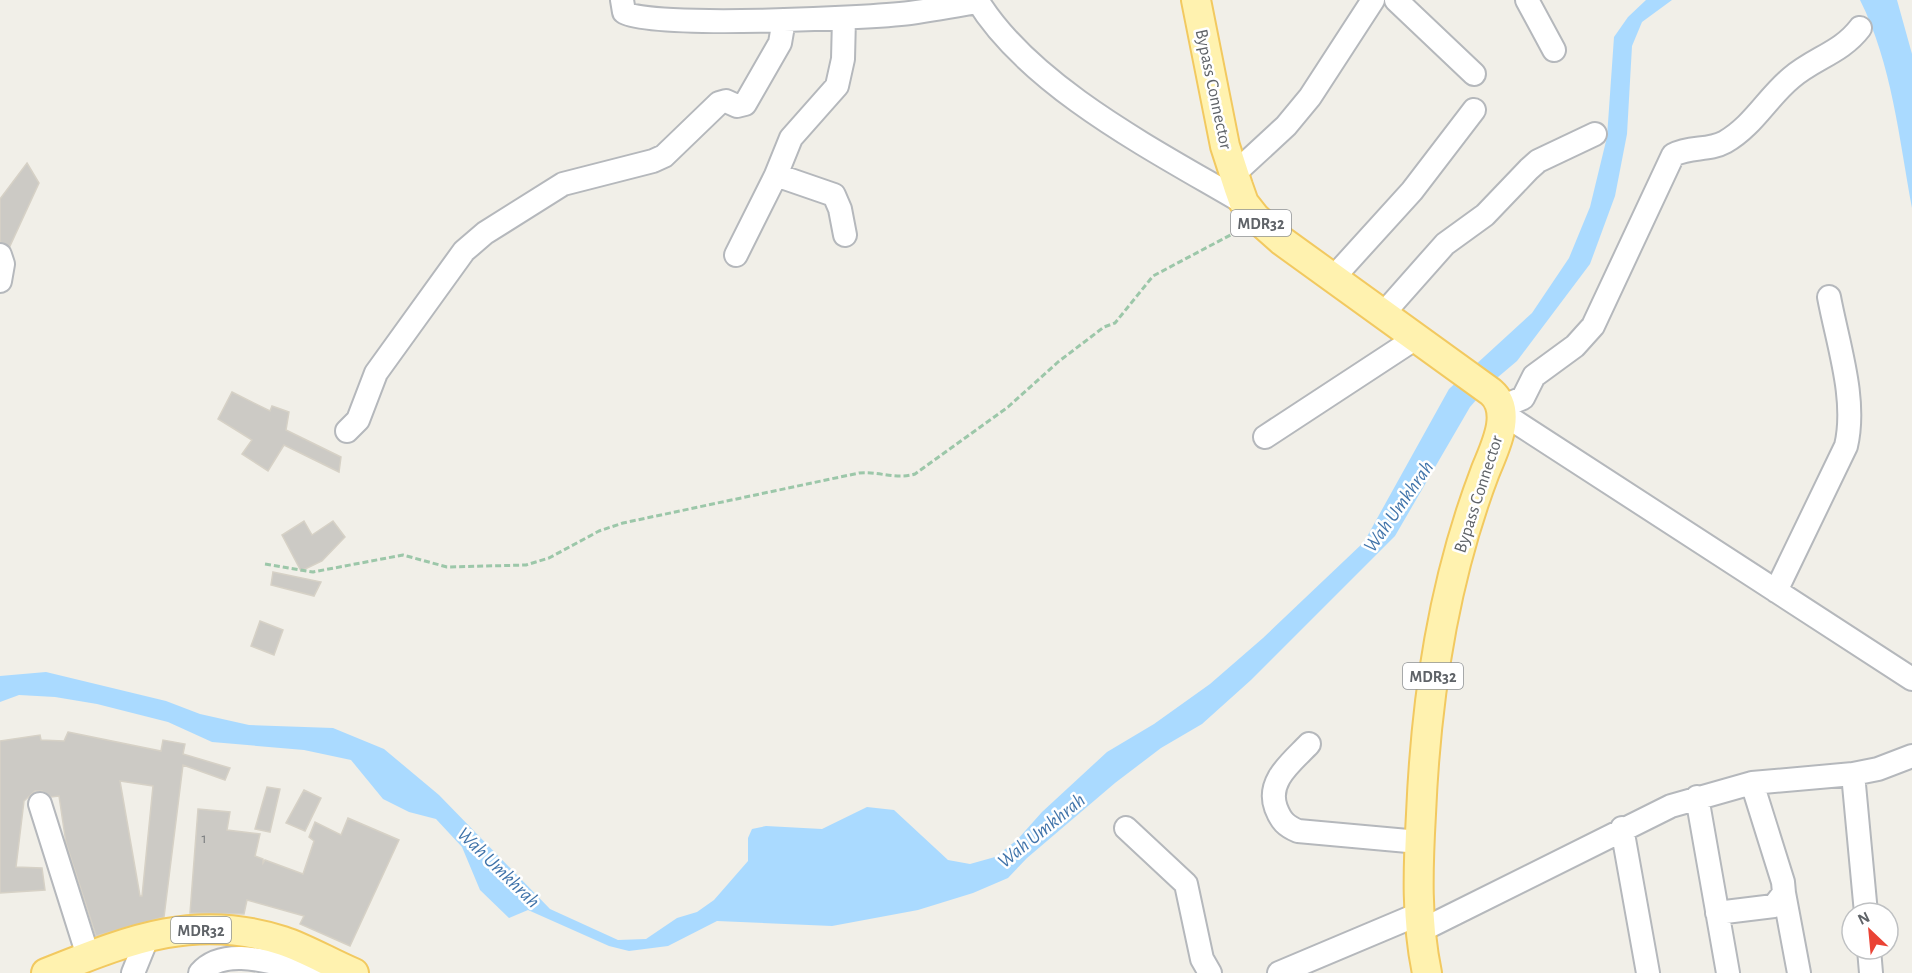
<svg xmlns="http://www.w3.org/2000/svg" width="1912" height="973" font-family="'Alegreya Sans',sans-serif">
<rect width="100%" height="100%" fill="#f1efe8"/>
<!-- water -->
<path fill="#aadaff" d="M1646,0h26l-30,22 -10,24 -5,88 -12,62 -25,68 -73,97 -26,22 -21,24 -75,129 -144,144 -49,44 -41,24 -46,35 -88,75 -19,20 -35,15 -55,17 -86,16 -115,-5 -49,25 -39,5 -20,-5 -81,-36 -19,8 -29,-28 -18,-43 -26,-28 -27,-7 -26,-13 -32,-39 -47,-10 -92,-8 -44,-20 -71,-18 -42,-7 -36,-2 -19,7v-26l46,-4 120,29 34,13 49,11 84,3 51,21 55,46 111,114 68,31 28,-1 31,-21 20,-6 17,-12 34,-39v-23l4,-9 14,-3 56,3 45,-22 27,3 54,50 22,4 25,-7 22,-17 25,-28 65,-60 47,-28 56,-40 53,-46 101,-96 85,-153 83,-76 37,-55 21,-51 17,-70 7,-100 14,-20z
M1860,0h37l15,54v154c-13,-70 -20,-144 -52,-208z"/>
<!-- building -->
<path fill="#cccac5" stroke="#d6d1c6" stroke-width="1.5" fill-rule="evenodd" d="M27,163l12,20 -29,63 -10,-4v-43z
M232,392l38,19 2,-5 17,6 -3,18 55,27 -2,15 -55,-27 -16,26 -26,-17 10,-14 -34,-21z
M304,521l8,14 21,-14 12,16 -23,24 -21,10 -19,-36z
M273,572l48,10 -7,14 -43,-11z
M260,621l23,9 -9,25 -23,-9z
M68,732l93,19 2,-11 22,4 -2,10 47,14 -5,12 -42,-15 -19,152 -68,19 -30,-93 -7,-47 -8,1 -9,-6h-7l-11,10 -8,66 26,1 3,22 -45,3v-152l40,-6 1,5 23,1zM120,781l33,5 -11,110h-2z
M267,787l13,2 -10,43 -15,-3z
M304,790l17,8 -16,33 -19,-8z
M198,809l32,3 -3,18 33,4 -5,22 8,3v4l2,-3 38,14 11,-33 -5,-4 6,-15 26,13 7,-17 51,22 -49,106 -50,-22 4,-8 -57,-16 -3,14 -54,-1z"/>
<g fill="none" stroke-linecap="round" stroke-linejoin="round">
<defs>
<path id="minor" d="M622,0l2,12c22,17 247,6 286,1 22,-3 45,-7 67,-11
M977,0c54,88 179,151 267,203
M1396,0l78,74
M1527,0l27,50
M1234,174l52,-48 24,-29 63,-97
M776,175l58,20 6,14 5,26
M0,255l3,9 -3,17
M736,255l40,-80 15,-37 46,-52 6,-27 1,-41
M1333,278l79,-87 62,-81
M1383,314l62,-70 40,-29 44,-46 9,-8 57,-27
M1500,402l11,1 12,-5 11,-22 41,-30 18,-20 80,-171c17,-9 36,-4 52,-13 28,-16 42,-44 66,-64 23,-20 50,-25 69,-50
M1502,413l410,266
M347,431l11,-11 18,-47 88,-122 21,-18 78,-49 90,-23 11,-5 55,-53 7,-2 11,5 8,-2 35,-61 4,-23
M1265,437l151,-99
M1776,591l70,-145c11,-47 -8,-101 -17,-149
M1309,744c-17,18 -43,37 -33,64 5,13 10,18 22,23l121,11
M1853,774l13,139
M1697,797l31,176
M40,804l48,152
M1126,828l60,56 16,75 8,14
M1622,828l26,145
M1784,893l15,80
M1717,913l57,-7 10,-13 -1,-11 -31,-99
M1420,931l251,-125 81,-23 101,-9 25,-5 34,-13
M1869,949l2,24
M133,973l15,-37
M200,973c27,-31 85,-5 120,0
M1279,973l140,-59"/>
<path id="major" d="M1196,0l29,146 13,40 6,17 11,14 27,24 209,151c23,20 3,57 -6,80 -42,110 -59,225 -64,342 -3,53 -5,107 6,159
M46,973c81,-32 148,-61 237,-32 24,8 47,22 71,32"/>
</defs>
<!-- minor casing -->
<use href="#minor" stroke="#b5b8bc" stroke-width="26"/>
<!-- major casing -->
<use href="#major" stroke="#f2c960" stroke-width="32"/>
<!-- path -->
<path stroke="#9cc7a9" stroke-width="3" stroke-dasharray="6 3" stroke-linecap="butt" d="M265,564l48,8 90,-17 44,12 79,-2 23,-7 50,-27 24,-8 236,-50c20,-2 36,7 56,1l93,-67 50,-45 46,-35 11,-4 38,-47 85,-45"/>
<!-- minor -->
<use href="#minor" stroke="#fff" stroke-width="22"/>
<!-- major -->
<use href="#major" stroke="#fff2af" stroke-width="28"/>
</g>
<g text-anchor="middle" stroke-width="5" stroke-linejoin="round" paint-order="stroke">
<!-- number labels -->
<g font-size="15" fill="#7a7d7f">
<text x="204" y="843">1</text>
</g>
<!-- shield labels -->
<g fill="#fff" stroke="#8f9295" stroke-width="1.5">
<rect x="1231" y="210" width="60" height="26" rx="4.5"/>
<rect x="1403" y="663" width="60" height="26" rx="4.5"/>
<rect x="171" y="917" width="60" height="26" rx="4.5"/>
</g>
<g font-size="16" font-weight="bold" fill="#5f6368">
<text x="1261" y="229">MDR32</text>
<text x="1433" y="682">MDR32</text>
<text x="201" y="936">MDR32</text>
</g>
<!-- street labels -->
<g font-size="18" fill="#5f6368" stroke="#fff">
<text transform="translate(1214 89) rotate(78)" y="6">Bypass Connector</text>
<text transform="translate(1478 494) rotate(-72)" y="6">Bypass Connector</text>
</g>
<!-- water labels -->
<g font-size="20" font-style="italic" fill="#4174aa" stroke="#fff">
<text transform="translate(1398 506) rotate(-55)" y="7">Wah Umkhrah</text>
<text transform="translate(1041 830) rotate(-39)" y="7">Wah Umkhrah</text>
<text transform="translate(499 867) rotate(44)" y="7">Wah Umkhrah</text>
</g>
</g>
<!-- north arrow -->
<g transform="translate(1870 931) rotate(334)"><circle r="28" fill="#ffffff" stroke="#bfc1c3" stroke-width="1.5"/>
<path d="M0-4.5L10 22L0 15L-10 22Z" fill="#ea4335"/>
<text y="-9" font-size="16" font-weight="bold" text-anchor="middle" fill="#5f6368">N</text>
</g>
</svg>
